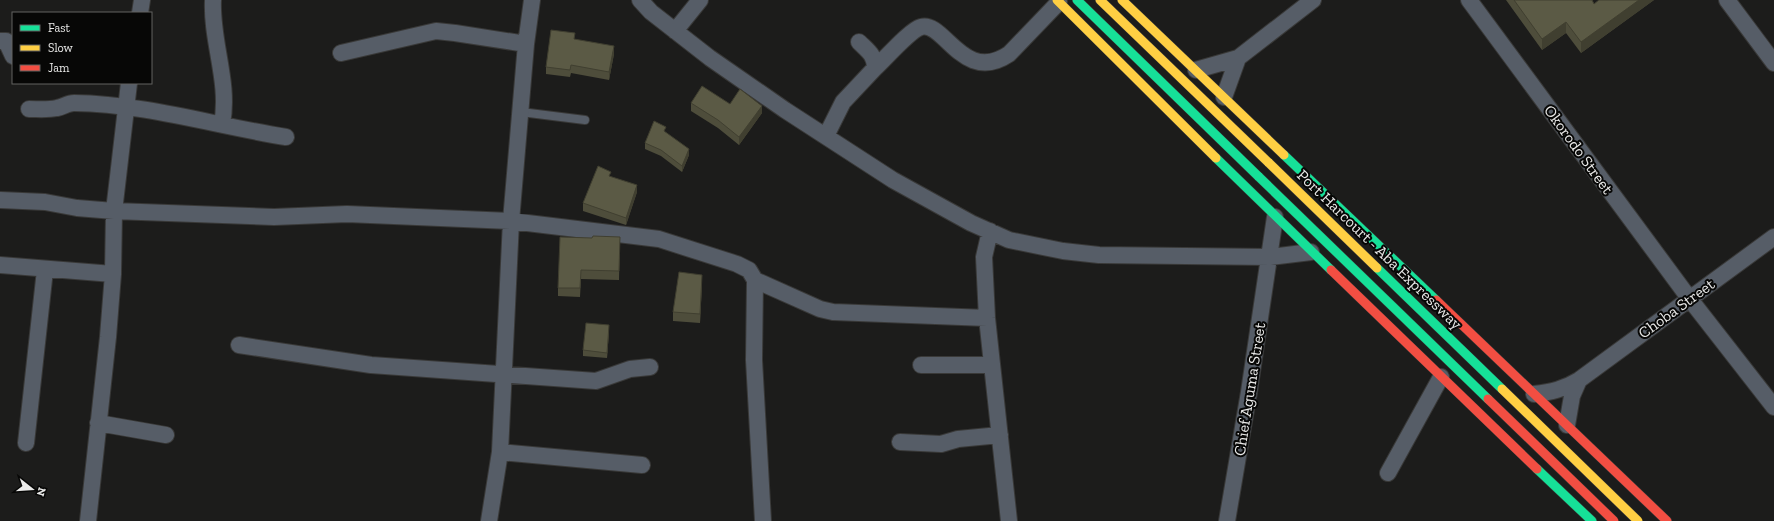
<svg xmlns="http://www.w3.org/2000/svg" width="1774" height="521" font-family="'Zilla Slab',serif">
<rect width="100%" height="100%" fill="#1c1c1b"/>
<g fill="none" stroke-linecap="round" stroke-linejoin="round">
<defs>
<path id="lane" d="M521,112l64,8"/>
<path id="street" d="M213,0c-2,42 17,82 9,124
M640,0l11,12 59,46 75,52 108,70 78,43 38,17 54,11 36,4 171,2 41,-5
M1469,0l220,298 85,109
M1727,0l47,63
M140,13l2,-13
M675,31l25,-31
M0,41h6l7,15
M341,53l95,-22 19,2 71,11
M875,68c10,-9 35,-38 46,-41 23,-7 42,58 88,27l50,-52
M1196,70l42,-12 75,-58
M1224,97l14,-39
M29,109c9,0 19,1 28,-1 6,-1 11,-5 17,-5 72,1 142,23 212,34
M826,136l17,-34 32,-34c0,-13 -7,-17 -16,-26
M0,200l45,2 32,6 37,3 160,6 73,-3 164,7 148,18 78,25 12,6 6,10 -1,80 9,161
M990,231l-6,26 3,61 22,203
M0,265l113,9
M755,280l65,29 13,3 154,6
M239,345l132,20 225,16 34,-12 20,-2
M921,365h71
M1534,394c18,-2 30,-5 45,-14l195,-143
M98,423l68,12
M1567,425l5,-29 7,-16
M900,442l41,2 17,-5 42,-4
M26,443l19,-173
M500,452l142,13
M1388,473l53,-96
M88,521l20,-184 5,-63 1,-63 15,-128
M489,521l11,-69 11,-231 15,-177 6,-44
M1227,521l22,-129 26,-175"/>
<path id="fast" d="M1077,0l182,177
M1284,155l152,145
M1216,158l115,112
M1537,469l55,52"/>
<path id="slow" d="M1057,0l159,158
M1100,0l169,163
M1122,0l162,155"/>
<path id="jam" d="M1331,270l206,199
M1436,300l231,221"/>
</defs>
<!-- lane casing -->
<use href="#lane" stroke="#393938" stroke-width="10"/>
<!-- street casing -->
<use href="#street" stroke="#393938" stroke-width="18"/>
<!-- fast casing -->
<use href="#fast" stroke="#393938" stroke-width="10"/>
<!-- slow casing -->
<use href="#slow" stroke="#393938" stroke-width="10"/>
<!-- jam casing -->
<use href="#jam" stroke="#393938" stroke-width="10"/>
<!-- lane -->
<use href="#lane" stroke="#565d67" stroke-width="8"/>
<!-- street -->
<use href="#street" stroke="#565d67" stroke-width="16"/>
<!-- fast -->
<use href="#fast" stroke="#16e098" stroke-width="9"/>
<!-- slow -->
<use href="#slow" stroke="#ffcf43" stroke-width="9"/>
<!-- jam -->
<use href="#jam" stroke="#f24e42" stroke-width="9"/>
<defs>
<path id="fast-bridge" d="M1259,177l229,222
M1377,268l125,121"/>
<path id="slow-bridge" d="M1269,163l108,105
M1502,389l136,132"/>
<path id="jam-bridge" d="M1488,399l126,122"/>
</defs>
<!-- fast-bridge casing -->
<use href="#fast-bridge" stroke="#393938" stroke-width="10" stroke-linecap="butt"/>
<!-- slow-bridge casing -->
<use href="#slow-bridge" stroke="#393938" stroke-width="10" stroke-linecap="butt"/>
<!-- jam-bridge casing -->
<use href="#jam-bridge" stroke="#393938" stroke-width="10" stroke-linecap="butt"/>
<!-- fast-bridge -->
<use href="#fast-bridge" stroke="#16e098" stroke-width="9"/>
<!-- slow-bridge -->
<use href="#slow-bridge" stroke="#ffcf43" stroke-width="9"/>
<!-- jam-bridge -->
<use href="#jam-bridge" stroke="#f24e42" stroke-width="9"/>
</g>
<!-- wall -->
<path fill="#4e4d3b" d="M1506,0h86l2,4 5,-4h55l-73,53 -15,-20 -24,17z
M575,39l39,15 -5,26 -38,-7 -1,4 -24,-3v-7z
M691,103l39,1 32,9 -23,32 -21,-17 -27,-17z
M666,133l23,22 -7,17 -21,-16 -16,-7v-6z
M611,177l26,15 -11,33 -43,-14v-8z
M620,237l-1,43 -38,-1 -1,18 -22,-1v-8l34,-50z
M702,283l-2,40 -27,-2v-9z
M609,331l-2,27 -24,-2v-6z"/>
<!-- shaded-wall -->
<path fill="#403f30" d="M1639,0h15l-73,53v-11z
M1566,22v11l-24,17v-11z
M614,46v8l-5,26v-8z
M762,106v7l-23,32v-8z
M689,149v6l-7,17v-6z
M637,185v7l-11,33v-7z
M702,275v8l-2,40v-9z
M609,325v6l-2,27v-5z"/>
<!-- building -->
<path fill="#5b5a45" stroke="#403f30" d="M1514,0h78l2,4 5,-4h40l-58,42 -15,-20 -24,17z
M551,30l24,3 -1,6 40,7 -5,26 -38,-7 -1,5 -24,-3z
M702,86l28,18 10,-15 22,17 -23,31 -21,-17 -27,-17z
M654,121l12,6 -2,4 25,18 -7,17 -21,-16 -16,-7z
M598,166l13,6 -2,4 28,9 -11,33 -43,-15z
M593,236l27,1 -1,34 -38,-1 -1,18h-22l2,-51 32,1z
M679,272l23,3 -2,39 -27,-2z
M586,323l23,2 -2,28 -24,-3z"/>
<g text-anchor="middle" stroke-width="4" stroke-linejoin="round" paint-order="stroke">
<!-- street labels -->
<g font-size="16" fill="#eaeae9" stroke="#070706">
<text transform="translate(1579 149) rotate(54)" y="6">Okorodo Street</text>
<text transform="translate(1380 249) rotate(44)" y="6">Port Harcourt - Aba Expressway</text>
<text transform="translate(1676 308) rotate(-36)" y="6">Choba Street</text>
<text transform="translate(1249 389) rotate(-81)" y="6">Chief Aguma Street</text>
</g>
</g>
<!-- legend -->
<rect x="12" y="12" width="140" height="72" fill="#070706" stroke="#626261"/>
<rect x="20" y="25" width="20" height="6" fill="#16e098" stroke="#626261"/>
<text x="48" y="32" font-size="12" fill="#eaeae9">Fast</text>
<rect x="20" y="45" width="20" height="6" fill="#ffcf43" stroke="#626261"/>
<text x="48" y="52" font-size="12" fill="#eaeae9">Slow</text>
<rect x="20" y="65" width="20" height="6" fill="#f24e42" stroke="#626261"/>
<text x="48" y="72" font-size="12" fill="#eaeae9">Jam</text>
<!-- north arrow -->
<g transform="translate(32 489) rotate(107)" stroke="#070706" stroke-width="3" paint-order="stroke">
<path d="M0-3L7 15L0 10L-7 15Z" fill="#eaeae9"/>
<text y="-6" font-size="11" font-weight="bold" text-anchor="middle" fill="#eaeae9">N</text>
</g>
</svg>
